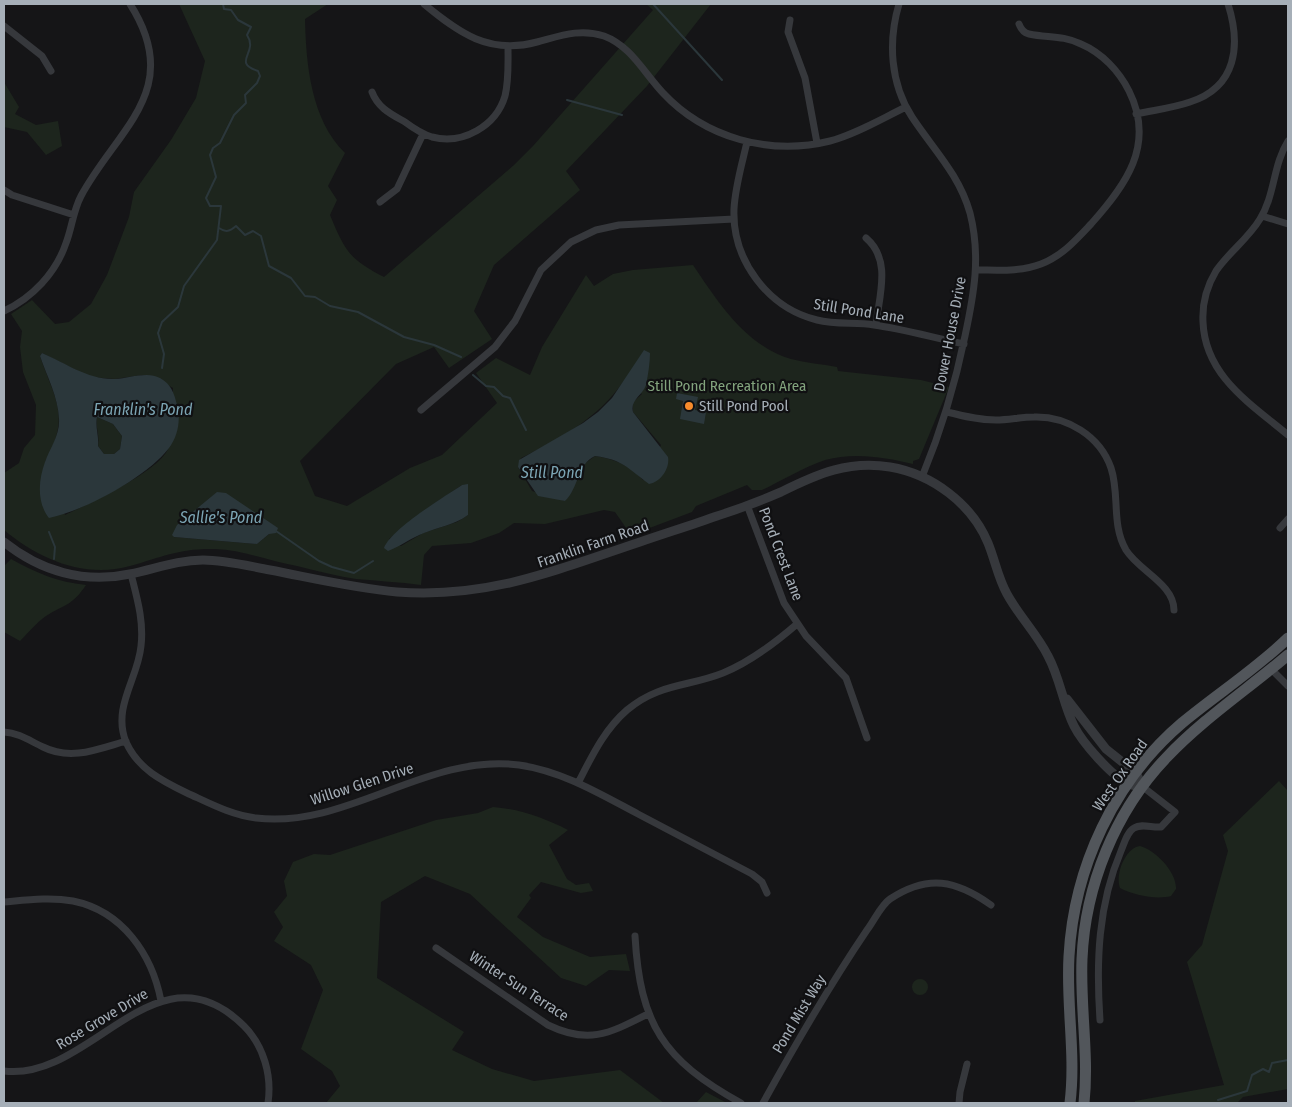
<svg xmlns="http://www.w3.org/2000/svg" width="1292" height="1107" font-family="'Fira Sans Condensed',sans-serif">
<rect width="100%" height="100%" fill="#151517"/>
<!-- green -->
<path fill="#1d251d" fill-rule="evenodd" d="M179,4h149l-23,15c1,45 6,101 40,134l-17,33 9,14 -7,15c15,36 19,44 54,62l130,-112 19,-19 120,-136 -7,-6h65l-64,82 -81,85 14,19 -86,75 -20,46 18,28 -43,29 -15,-21 -38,17 -96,97 15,35 32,10 63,-38 32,-13 55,-52 -21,-30 20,-15 34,17 12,-28 44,-72 8,11 19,-12 20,-4 60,-5c25,37 53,81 98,94 15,4 31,5 46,8l1,4 83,9 28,7 -30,72 -6,2v3c-28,-7 -59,-12 -88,-4 -21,7 -42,20 -63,30h-10l-5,-5 -51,21 -4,6 -61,23 -16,-23 -11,-2 -59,14 -31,-1 -15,10 -28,10 -39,3 -8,9 -3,30c-22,-3 -43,-4 -65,-6 -19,-3 -39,-8 -59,-13 -27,-5 -54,-16 -82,-17 -35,-1 -53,8 -85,17 -46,13 -91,-7 -126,-36v-57l15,-10 5,-15 11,-13 1,-30 -13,-33 -3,-25 2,-16 -11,-17 21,-14 23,24 14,-2 22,-18 16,-29 22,-58 5,-25 37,-52 25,-42 9,-37zM42,353l48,24 25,2 27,-4 16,4 15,9c-1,19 1,40 -4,58 -5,24 -82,58 -104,69l-20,-53c26,-46 10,-62 -5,-106zM623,382l19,12 -9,8v10l28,33 -18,35c-14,-15 -28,-21 -48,-24l-11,8 -19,37 -33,-10 -14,-24 3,-9c39,-19 77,-40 102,-76zM462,485h6v30l-11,7 -34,11 -22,13 -12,-7 39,-31zM269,534l-12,10 -83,-7z
M4,82l15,25 -4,7 21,11 22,-4 4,25 -16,9 -19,-23 -23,-5z
M97,417l16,7 9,12 -2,13 -6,5h-10l-6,-8c2,-11 -3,-19 -1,-29z
M11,559c25,14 47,23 75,26 -14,21 -21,19 -40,31 -10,7 -18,17 -26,25l-16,-9v-66z
M1279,781l9,10v298l-45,8 -6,6h-102v-2l89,-16 -37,-123 15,-17 26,-94 -5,-16z
M493,807c27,2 51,11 75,23l-19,15 18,34 9,6 13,-2 4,8 -12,2 -40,-11 -12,13 2,3 -14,19 26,20 47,20 36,-3 4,17 -21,-1 -23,16 -25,-8 -91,-84 -45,-18 -44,26 -4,76 87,54 -12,18 40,19 42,12 86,-11 44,33h-338l14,-17 -8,-15 -31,-22 22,-59 -12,-25 -37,-24 9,-14 -9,-15 13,-16 -3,-15 9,-19 21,-8 16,1 106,-35 42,-7z
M1140,846c15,4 37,26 36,43l-5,7c-14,4 -38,-1 -51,-8 -5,-13 5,-40 20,-42z
M912 987a8 8 0 1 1 16 0a8 8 0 1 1-16 0Z
M706,1092l21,11h-31z"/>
<!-- water -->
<path fill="#2b373b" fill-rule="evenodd" d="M644,350l6,3c0,10 -2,22 -4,32 -4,11 -16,15 -13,27l35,45c2,11 -7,25 -19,27 -22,-16 -25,-24 -54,-28 -18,8 -16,32 -30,45l-27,-5 -20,-29 1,-7 64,-37 15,-11 14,-14z
M42,353c24,10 46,27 73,26 14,-1 33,-8 45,-1 11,6 14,15 17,27 4,15 1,31 -8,43 -22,29 -85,63 -120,70 -12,-15 -11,-37 -4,-56 5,-14 15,-27 14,-43 -1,-23 -12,-42 -19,-63zM97,417l16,7 9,12 -2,13 -6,5h-10l-6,-8c1,-11 -3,-19 -1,-29z
M677,393l21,4 -3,13 11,2 -2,12 -24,-5 3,-18 -7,-2z
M468,484v31c-14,10 -29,12 -44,18 -13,5 -23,13 -36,18l-4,-3c7,-19 60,-51 78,-63z
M217,492l9,1 52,35 -2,5 -7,1 -12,10 -83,-7 -2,-2 5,-10z"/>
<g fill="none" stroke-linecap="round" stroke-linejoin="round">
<!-- stream -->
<path stroke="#2b373b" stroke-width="2" d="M653,4l69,76
M567,100l55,15
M219,228c7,5 11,3 17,-2l9,9 8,-4 8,5 8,30 22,12 14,18 10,1 15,9 28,6 46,25 30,8 27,12
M162,368l2,-14 -6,-21 4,-11 16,-15 6,-21 33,-46 4,-34h-11l-4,-8 10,-21 -6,-22 3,-7 7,-5 14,-28 12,-12 -1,-8 12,-12 3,-7 -2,-5c-27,-9 1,-18 -11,-36l4,-8 -13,-7 -7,-10 -7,-1 -1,-5
M473,375l13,11 8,1 9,9 7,2 16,32
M276,531l43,30 13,6 22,6 19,-12
M49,532l6,15 -1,12
M1218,1100l29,-9 5,-16 11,-6 6,3 3,-9 16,-3"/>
<!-- minor -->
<path stroke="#36383c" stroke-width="7" d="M424,4c35,29 65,51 113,38 23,-6 43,-14 67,-6 27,10 40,37 59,57 42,45 107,63 167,48 26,-7 51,-22 76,-34
M899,4c-11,37 -9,79 13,113 21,32 47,57 58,96 11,43 4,81 -5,123 -10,49 -24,95 -43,141
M790,20l-2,12 17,46 12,65
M4,26l38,30 9,15
M372,92c6,16 19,22 33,30 8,6 17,12 27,15 31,8 64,-11 73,-41 4,-16 3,-34 3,-50
M1136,114c18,-4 37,-6 54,-12 47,-15 51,-57 38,-98
M1288,141c-15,24 -13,54 -28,78 -12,20 -31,33 -44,52 -9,15 -14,33 -13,51 2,54 48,82 85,113
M747,142c-5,22 -12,45 -13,67 -2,51 34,99 83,111 19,5 38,2 57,5 30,4 60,13 90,19
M4,190l8,5 62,20
M380,202l17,-13 26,-55
M1262,216l26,8
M866,238c26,22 13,58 10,87
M977,270c21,0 43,2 64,-6 21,-8 35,-24 50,-40 34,-38 65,-79 38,-133 -10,-20 -27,-38 -48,-47 -19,-9 -33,-6 -52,-10 -5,-1 -8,-5 -10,-10
M4,311c28,-13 52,-38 62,-68 6,-15 7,-32 15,-47 36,-67 104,-106 49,-192
M421,410l74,-63 20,-26 26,-51 30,-28 25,-12 23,-5 115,-6
M947,412c16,4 32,8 49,8 13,0 25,-3 38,-3 33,-1 66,19 77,51 9,27 0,56 15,82 13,21 48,34 48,60
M747,505l37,98 22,33 40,42 21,60
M1280,528l8,-9
M131,574c6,24 13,47 10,72 -3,33 -29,61 -15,96 12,27 36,39 61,51 22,10 44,22 69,25 92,11 170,-65 263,-53 43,6 81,29 119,49 38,20 76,40 114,60l10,8 5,11
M1271,669l17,17
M4,732c15,1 26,9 39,15 28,14 55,2 83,-6
M578,783c14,-27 26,-53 49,-73 32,-27 61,-23 96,-37 27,-11 52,-30 74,-49
M4,902c23,-2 46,-5 69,-1 49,10 79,53 88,100
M635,936c5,88 28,124 106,167
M436,948l112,77c41,20 62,8 100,-11
M1100,1020c-4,-58 -2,-115 21,-169 3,-7 6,-19 13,-23 8,-5 18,0 27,-1l14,-15 -32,-25
M4,1071c87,11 152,-132 240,-45 20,20 28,50 24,77
M763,1103c32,-58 66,-117 104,-173 7,-9 14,-25 23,-31 38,-25 66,-19 101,6
M959,1103l1,-11 7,-28"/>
<!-- tertiary -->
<path stroke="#36383c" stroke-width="9" d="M4,542c36,29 80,42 126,32 25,-5 47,-14 73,-14 22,0 45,6 67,10 42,8 84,18 127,22 91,7 159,-22 243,-50 26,-9 52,-17 77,-26 22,-7 43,-15 64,-24 36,-18 68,-32 109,-25 42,7 82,37 98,76 7,17 10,35 19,51 12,22 30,40 41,62 12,22 15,48 26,70 8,16 38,51 55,58 4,2 9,2 14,3
M1067,699l39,50 30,24 7,14"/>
<!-- primary -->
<path stroke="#52565b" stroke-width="11" d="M1070,1103c6,-49 -4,-98 -1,-147 5,-89 45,-175 113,-233 35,-29 74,-54 106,-85
M1084,1103c5,-48 -4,-95 -2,-144 3,-73 33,-148 85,-202 36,-38 81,-68 121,-102"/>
</g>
<!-- markers -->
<circle fill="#f78b2c" stroke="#101012" stroke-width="2" cx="689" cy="406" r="5"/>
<g text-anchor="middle" stroke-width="4.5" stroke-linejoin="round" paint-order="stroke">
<!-- street labels -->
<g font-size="15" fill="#a6afb8" stroke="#101012">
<text transform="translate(859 311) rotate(9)" y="5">Still Pond Lane</text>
<text transform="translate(950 334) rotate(-79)" y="5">Dower House Drive</text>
<text transform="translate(593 544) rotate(-19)" y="5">Franklin Farm Road</text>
<text transform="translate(781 554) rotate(69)" y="5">Pond Crest Lane</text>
<text transform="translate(1120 775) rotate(-55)" y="5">West Ox Road</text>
<text transform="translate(362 784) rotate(-18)" y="5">Willow Glen Drive</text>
<text transform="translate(519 986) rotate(33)" y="5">Winter Sun Terrace</text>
<text transform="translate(799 1014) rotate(-59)" y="5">Pond Mist Way</text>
<text transform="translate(102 1019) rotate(-31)" y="5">Rose Grove Drive</text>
</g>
<!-- park labels -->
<g font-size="15" fill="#82a37d" stroke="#101012">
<text x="727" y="391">Still Pond Recreation Area</text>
</g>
<!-- poi labels -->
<g font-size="15" fill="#a6afb8" stroke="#101012" text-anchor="start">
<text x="699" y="411">Still Pond Pool</text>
</g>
<!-- water labels -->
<g font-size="16" font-style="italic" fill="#7ca5b4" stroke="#101012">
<text x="143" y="415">Franklin's Pond</text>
<text x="552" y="478">Still Pond</text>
<text x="221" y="523">Sallie's Pond</text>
</g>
</g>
<!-- border -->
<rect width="1292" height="1107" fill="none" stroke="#a6afb8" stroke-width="10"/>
</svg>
